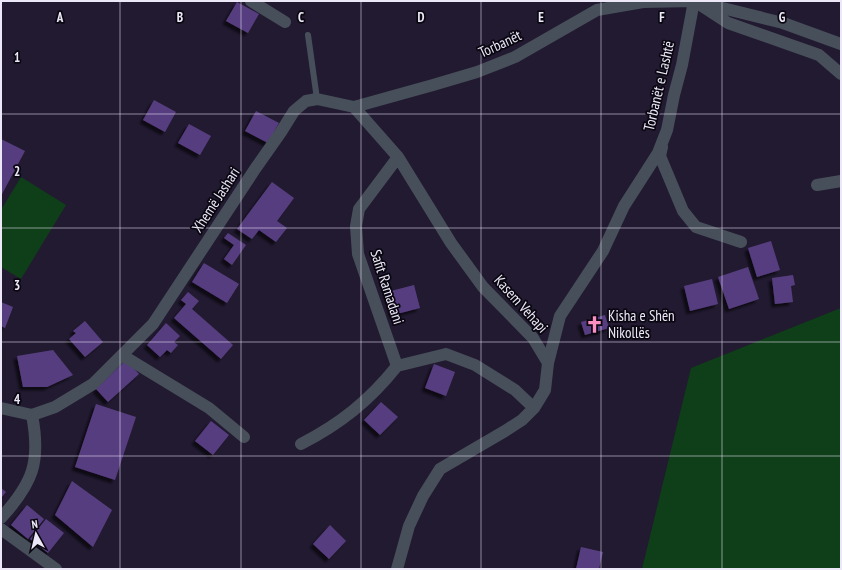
<svg xmlns="http://www.w3.org/2000/svg" width="842" height="570" font-family="'PT Sans Narrow',sans-serif">
<defs>
<filter id="shadow"><feDropShadow dx="-3.5" dy="3.5" stdDeviation="1" flood-color="#0009"/></filter>
</defs>
<rect width="100%" height="100%" fill="#221a31"/>
<!-- green -->
<path fill="#0f3f18" d="M21,177l45,28 -45,74 -20,-12v-57z
M841,308v261h-199l49,-201z"/>
<!-- building -->
<path fill="#573e7f" filter="url(#shadow)" d="M237,2l22,12 -11,19 -22,-12z
M154,100l22,12 -11,20 -22,-12z
M256,111l23,12 -11,20 -23,-12z
M189,124l22,12 -11,19 -22,-12z
M1,139l24,12 -24,45z
M272,182l22,16 -17,23 10,7 -11,14 -17,-12 -7,9 -15,-10z
M228,233l18,12 -14,20 -8,-6 10,-14 -10,-7z
M771,241l9,29 -23,7 -9,-29z
M204,263l35,21 -12,19 -35,-21z
M748,267l11,32 -30,10 -11,-32z
M793,275l2,10 -4,1 2,16 -18,2 -3,-26z
M712,279l6,25 -28,7 -6,-25z
M414,285l6,23 -27,7 -6,-23z
M188,292l11,9 -7,8 41,36 -12,14 -47,-41 12,-14 -5,-4z
M1,302l12,5 -8,21 -4,-2z
M605,315l4,13 -24,7 -4,-13z
M85,321l18,21 -18,15 -16,-18 7,-6 -3,-2z
M166,323l14,13 -6,6 4,3 -7,8 -4,-3 -7,7 -13,-12z
M53,350l20,25 -26,12h-24l-6,-31z
M126,360l13,14 -31,28 -12,-13z
M434,364l21,8 -9,24 -21,-8z
M381,402l17,15 -18,18 -16,-15z
M96,404l40,13 -21,63 -40,-13z
M211,421l18,14 -16,20 -18,-14z
M72,481l40,29 -19,37 -38,-32z
M1,488l5,4 -5,6z
M27,505l17,14 -16,20 -17,-14z
M46,519l18,14 -16,20 -18,-14z
M330,525l16,16 -17,18 -16,-15z
M581,547l22,5 -4,17h-23z"/>
<g fill="none" stroke-linecap="round" stroke-linejoin="round">
<!-- lane -->
<path stroke="#47505a" stroke-width="6" d="M308,35l9,64"/>
<!-- street -->
<path stroke="#47505a" stroke-width="12" d="M251,1l34,21
M702,6l26,17 91,32 22,19
M354,107l44,50 53,86 32,44 50,51 15,25 -3,27 -11,18 -12,12 -17,11 -65,38 -17,27 -14,30 -12,43
M662,147l-2,9 23,55 13,16 45,15
M398,157l-39,52 -3,17 2,28 39,112 49,-12 29,11 40,25 19,18
M817,185l24,-4
M122,355l87,53 35,29
M548,363l12,-47 43,-65 21,-45 34,-53 9,-23 7,-35 8,-30 12,-64
M1,408l31,7
M32,415l23,-8 38,-23 60,-60 102,-155 26,-37 13,-21 12,-10 11,-2 37,8 79,-22 44,-13 38,-15 82,-47 46,-8 51,-1 89,22 58,21
M301,444c39,-20 68,-43 96,-78
M1,518c32,-35 40,-56 31,-103
M1,529l55,40"/>
</g>
<!-- grid -->
<path fill="none" stroke="#ede8f8" stroke-width="1" stroke-opacity="0.55" d="M120,1v568M241,1v568M361,1v568M481,1v568M601,1v568M722,1v568M1,114h840M1,228h840M1,342h840M1,456h840"/>
<!-- icons -->
<defs>
<symbol id="church-bare" viewBox="-9 -9 18 18"><path d="M-1.2-6h2.4v3.5h3.3v2.4h-3.3V6h-2.4V-.1h-3.3v-2.4h3.3Z" fill="#fc8fc1" stroke="#0a0711" stroke-width="2.5" paint-order="stroke"/></symbol>
</defs>
<g fill-rule="evenodd">
<use href="#church-bare" x="582" y="312" width="25" height="25"/>
</g>
<g text-anchor="middle" stroke-width="3.5" stroke-linejoin="round" paint-order="stroke">
<!-- street labels -->
<g font-size="15" fill="#ede8f8" stroke="#0a0711">
<text transform="translate(500 44) rotate(-25)" y="5">Torbanët</text>
<text transform="translate(659 86) rotate(-77)" y="5">Torbanët e Lashtë</text>
<text transform="translate(216 200) rotate(-57)" y="5">Xhemë Jashari</text>
<text transform="translate(387 287) rotate(72)" y="5">Safit Ramadani</text>
<text transform="translate(521 304) rotate(48)" y="5">Kasem Vehapi</text>
</g>
<!-- poi labels -->
<g font-size="15" fill="#ede8f8" stroke="#0a0711" text-anchor="start">
<text x="608" y="321">Kisha e Shën<tspan x="608" dy="17">Nikollës</tspan></text>
</g>
</g>
<g font-size="13" text-anchor="middle" font-weight="bold" fill="#ede8f8" stroke="#0a0711" stroke-width="3.5" stroke-linejoin="round" paint-order="stroke">
<text x="60" y="22">A</text>
<text x="180" y="22">B</text>
<text x="301" y="22">C</text>
<text x="421" y="22">D</text>
<text x="541" y="22">E</text>
<text x="662" y="22">F</text>
<text x="782" y="22">G</text>
<text x="17" y="62">1</text>
<text x="17" y="176">2</text>
<text x="17" y="290">3</text>
<text x="17" y="404">4</text>
</g>
<!-- border -->
<rect width="842" height="570" fill="none" stroke="#ede8f8" stroke-width="4"/>
<!-- north arrow -->
<g transform="translate(36 534) rotate(352)" stroke="#0a0711" stroke-width="3" paint-order="stroke">
<path d="M0-3L7 15L0 10L-7 15Z" fill="#ede8f8"/>
<text y="-6" font-size="11" font-weight="bold" text-anchor="middle" fill="#ede8f8">N</text>
</g>
</svg>
